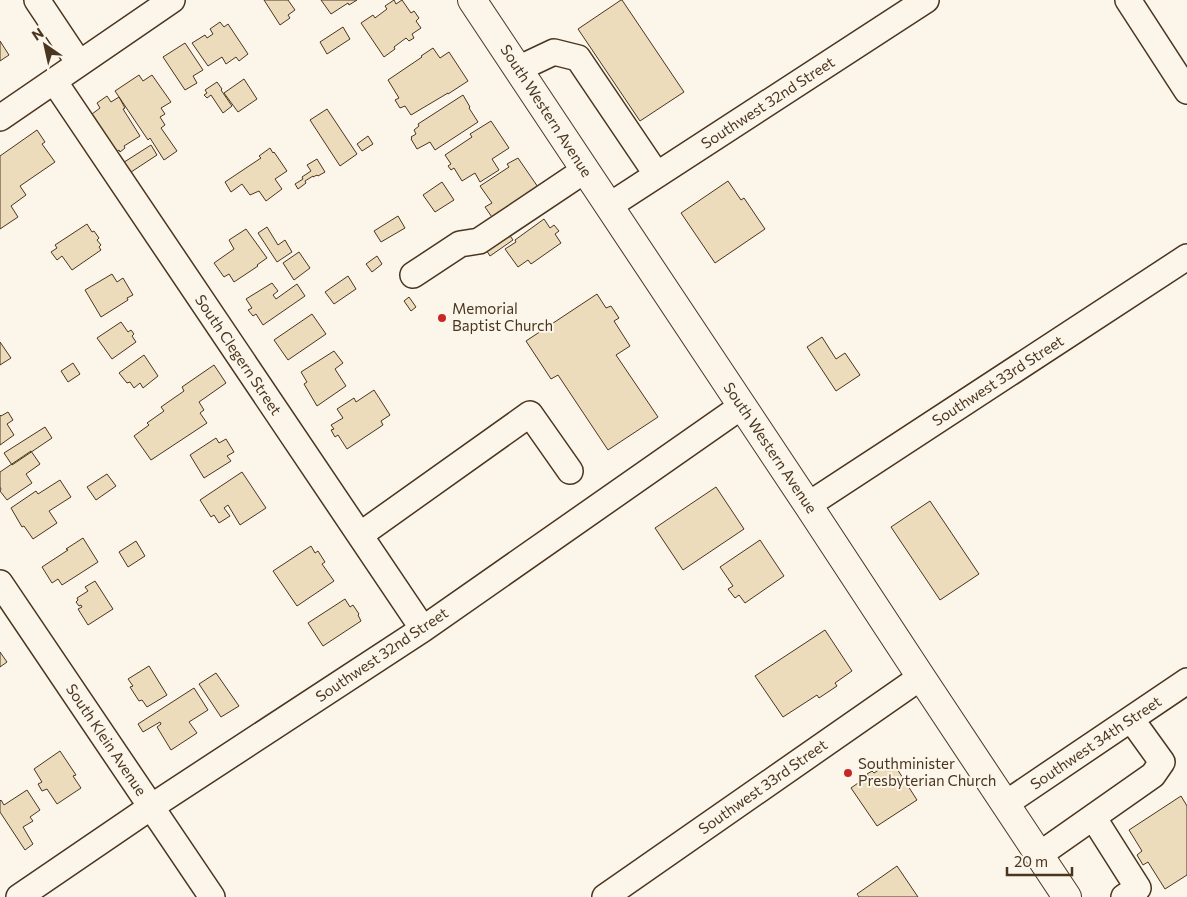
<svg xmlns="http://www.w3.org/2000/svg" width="1187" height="897" font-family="Commissioner,sans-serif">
<rect width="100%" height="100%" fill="#fbf6e9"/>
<!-- building -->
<path fill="#ecdcbc" stroke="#4a3520" d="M264,0h24l7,10 -7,5 2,3 -10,7z
M321,0h36l-8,5 -1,-2 -17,11z
M394,0l2,4 6,-4 9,13 3,-2 5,7 -3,3 5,7 -9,6 2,4 -5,3 -3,-3 -12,9 1,2 -11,8 -23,-34 12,-8 2,3 12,-9 -2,-3z
M621,0h1l62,92 -44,29 -62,-92z
M220,22l4,5 4,-3 20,30 -9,7 -3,-4 -10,7 -4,-7 -14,9 -16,-23 13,-8 2,3 6,-4 -3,-5z
M343,27l7,12 -23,15 -7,-12z
M0,41l9,14 -9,6z
M185,43l18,27 -10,6 4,7 -12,7 -22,-33z
M433,48l7,10 9,-6 19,29 -20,13v-1l-37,22 -6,-9 -5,2 -5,-8 4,-2 -11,-18 34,-23 -1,-1z
M139,75l4,6 9,-6 19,27 -10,6 4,6 -5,3 5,8 -4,3 16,23 -13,9 -14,-22 -2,2 -33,-49z
M244,79l13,20 -19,13 -14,-19z
M217,82l5,7 -1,1 11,16 -9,7 -12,-18 -4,3 -3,-3 3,-2 -2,-3z
M463,95l7,12 -1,1 9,14 -43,28 -5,-8 -13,7 -6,-10 1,-1 -1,-1 5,-3 -2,-4 5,-4 -1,-2z
M107,96l4,6 8,-5 6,11 -2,1 17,27 -16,10 1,2 -5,4 -1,-2 -3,2 -24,-38 8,-6 -3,-5z
M327,109l30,45 -17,12 -30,-46z
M491,121l18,27 -17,11 7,11 -19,12 -5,-9 -13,8 -8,-13 -3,2 -3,-4 3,-2 -6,-9 27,-18 -2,-3z
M37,130l8,12 -3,2 13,18 -35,24 6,9 -15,11 7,11 -18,12v-73z
M368,136l5,8 -11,7 -5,-7z
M151,145l6,10 -32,21 -7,-10z
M270,148l3,5 1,-1 13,19 -12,8 7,10 -16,12 -7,-10 -9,4 -8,-11 -11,8 -6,-10 36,-24 -2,-2z
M518,158l22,32 -44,33 -11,-16 7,-4 -12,-17 29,-19 -2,-3z
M317,159l8,13 -7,4 -1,-1 -4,2v-1l-8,5 1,2 -8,6 -3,-5 8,-5 -1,-2 9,-6 -4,-6z
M728,181l13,19 3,-2 21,31 -50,34 -34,-50z
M442,182l12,18 -19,12 -12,-17z
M398,216l7,12 -24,14 -7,-11z
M544,219l6,9 4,-3 5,6 -4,3 6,9 -30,21 -3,-4 -10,7 -13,-18 11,-7 -1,-2z
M87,224l5,8 2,-1 5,7 -2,2 4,5 -2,2 2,3 -29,20 -10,-14 -5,4 -6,-8 6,-4 -2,-3z
M267,227l11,18 7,-5 7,12 -15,10 -19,-29z
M246,229l21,29 -10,7 1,1 -24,16 -5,-8 -5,3 -10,-14 20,-14 -5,-9z
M506,230l7,10 -23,16 -7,-11z
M299,252l11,16 -16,12 -11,-17z
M377,256l5,8 -10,8 -6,-8z
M112,274l5,8 6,-4 10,17 -6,3 1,2 -27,17 -16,-27z
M348,276l8,13 -22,15 -9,-12z
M272,283l6,8 -5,4 3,4 21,-15 8,12 -42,29 -7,-11 -3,2 -5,-6 4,-2 -6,-9z
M597,294l9,14 5,-2 8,12 -5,3 16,25 -14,9 42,62 -50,33 -50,-75 -7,4 -25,-38z
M409,297l7,10 -5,4 -7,-10z
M312,314l14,20 -38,26 -14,-20z
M121,322l7,10 3,-2 3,4 -2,2 4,6 -24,17 -15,-21z
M822,337l14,22 9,-6 15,22 -24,16 -29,-44z
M0,342l11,16 -11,7z
M334,351l9,12 -8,6 11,17 -29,20 -13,-22 3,-2 -6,-10z
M144,355l14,21 -15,12 -3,-5 -6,5 -4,-6 -3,1 -8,-10z
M73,363l7,11 -12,8 -7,-11z
M214,365l12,18 -27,19 5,8 -4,3 7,10 -56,37 -17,-24 15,-11 -2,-2 17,-12 -3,-4 23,-16 -2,-4z
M374,390l16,25 -9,6 2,4 -36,24 -9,-14 -3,2 -4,-7 3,-1 -3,-4 12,-7 -6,-9 17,-11 2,4z
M8,412l5,8 -6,4 7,11 -14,10v-30l1,1z
M45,427l7,11 -40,27 -8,-12z
M216,438l3,5 7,-4 8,13 -7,4 4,5 -27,17 -14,-23z
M31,451l9,13 -14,10 6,9 -25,17 -7,-9 1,-2 -1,-2v-15z
M242,472l24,36 -26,17 -12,-20 -4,3 6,8 -11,7 -5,-8 -3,2 -11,-17z
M107,474l9,12 -20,14 -9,-13z
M60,480l11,17 -22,14 8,12 -24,16 -9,-13 -2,1 -11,-19 25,-17 2,3z
M716,487l28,42 -61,41 -28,-42z
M930,501l49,73 -39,26 -49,-73z
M83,538l15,24 -36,23 -4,-6 -6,4 -10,-16 26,-17 -2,-1z
M760,540l24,36 -39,27 -6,-8 -4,3 -7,-9 5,-3 -13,-19z
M136,541l9,15 -17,11 -9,-15z
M311,546l4,7 3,-2 7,11 -3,2 12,17 -37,25 -24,-35z
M95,581l18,28 -25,16 -10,-16 4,-2 -1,-2 -2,1 -3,-4 2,-2 -1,-2 11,-7 -3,-4z
M345,599l5,8 3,-2 6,9 -1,1 3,6 -38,25 -15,-23z
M825,630l27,41 -17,12 2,3 -18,12 -2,-3 -34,22 -28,-41z
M0,652l7,10 -7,5z
M149,666l18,29 -20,12 -5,-7 -3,1 -9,-14 3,-1 -5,-7z
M216,673l23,33 -18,11 -22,-33z
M194,688l14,22 -19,12 8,11 -26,17 -14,-23 4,-3 -1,-2 -17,10 -5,-8z
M60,751l16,24 -3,1 8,12 -24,16 -10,-15 -5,2 -4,-7 4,-2 -8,-13z
M892,761l25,39 -40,26 -26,-38 17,-12 -1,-2 5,-3 2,2z
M27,790l13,20 -10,7 3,4 -10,6 10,17 -8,6 -25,-38v-11l1,-1 3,5z
M1181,796l6,10v69l-22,14 -17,-27 -5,3 -6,-10 5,-4 -13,-21z
M897,866l21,31h-59l-2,-3z"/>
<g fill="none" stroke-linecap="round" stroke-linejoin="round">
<defs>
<path id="minor" d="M37,0l42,63
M1128,0l59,91
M518,69l36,-17 24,6 79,117
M54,81l369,548
M0,118l172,-118
M609,206l317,-206
M413,275l47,-31 19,-3 106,-71
M808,505l379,-248
M360,535l170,-121 40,57
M0,583l212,314
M1005,804l182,-123
M1093,817l45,71 -14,9
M1039,855l114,-80 9,-13 -31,-43
M19,897l132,-90 272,-178 319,-223
M605,897l316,-220"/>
<path id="major" d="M472,0l336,505 113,172 146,220"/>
</defs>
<!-- minor casing -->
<use href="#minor" stroke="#4a3520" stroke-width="28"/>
<!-- major casing -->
<use href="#major" stroke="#4a3520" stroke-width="30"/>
<!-- minor -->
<use href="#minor" stroke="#fbf6e9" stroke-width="25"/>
<!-- major -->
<use href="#major" stroke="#fbf6e9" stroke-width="28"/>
</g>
<!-- markers -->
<g fill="#c62828" stroke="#fbf6e9" stroke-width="2">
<circle cx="442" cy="318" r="5"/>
<circle cx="848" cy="773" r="5"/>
</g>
<g text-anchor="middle" stroke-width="4" stroke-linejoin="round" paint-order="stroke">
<!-- street labels -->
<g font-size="15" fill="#4a3520" stroke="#fbf6e9">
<text transform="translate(768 103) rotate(-33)" y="5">Southwest 32nd Street</text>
<text transform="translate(546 111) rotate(57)" y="5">South Western Avenue</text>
<text transform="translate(238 355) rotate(56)" y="5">South Clegern Street</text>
<text transform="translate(998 381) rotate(-33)" y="5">Southwest 33rd Street</text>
<text transform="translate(770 448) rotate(56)" y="5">South Western Avenue</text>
<text transform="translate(382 655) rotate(-34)" y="5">Southwest 32nd Street</text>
<text transform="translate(106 740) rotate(56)" y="5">South Klein Avenue</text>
<text transform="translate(1096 743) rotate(-34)" y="5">Southwest 34th Street</text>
<text transform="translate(763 787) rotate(-35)" y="5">Southwest 33rd Street</text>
</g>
<!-- poi labels -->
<g font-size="15" fill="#4a3520" stroke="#fbf6e9" text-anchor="start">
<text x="452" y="314">Memorial<tspan x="452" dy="17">Baptist Church</tspan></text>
<text x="858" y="769">Southminister<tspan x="858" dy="17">Presbyterian Church</tspan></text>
</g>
</g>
<!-- north arrow -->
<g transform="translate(45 45) rotate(326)" stroke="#fbf6e9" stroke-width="4" paint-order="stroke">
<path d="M0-4L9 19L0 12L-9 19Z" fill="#4a3520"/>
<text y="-8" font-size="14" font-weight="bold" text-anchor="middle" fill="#4a3520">N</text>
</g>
<!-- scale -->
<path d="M1007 867v8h65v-8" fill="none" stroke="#4a3520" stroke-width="2.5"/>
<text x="1014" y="867" font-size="15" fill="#4a3520" stroke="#fbf6e9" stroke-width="4" paint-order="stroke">20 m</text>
</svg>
